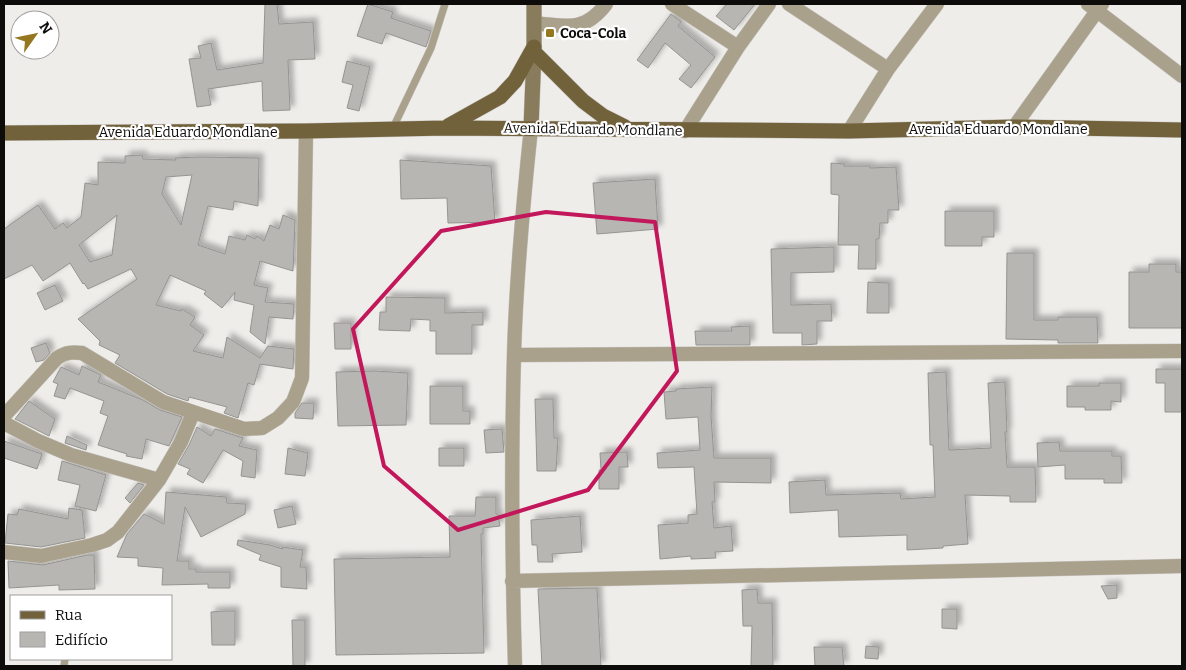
<svg xmlns="http://www.w3.org/2000/svg" width="1186" height="670" font-family="Bitter,serif">
<defs>
<filter id="shadow"><feDropShadow dx="4.5" dy="-4.5" stdDeviation="2.5" flood-color="#0004"/></filter>
</defs>
<rect width="100%" height="100%" fill="#efedea"/>
<!-- building -->
<path fill="#b8b6b3" stroke="#959491" fill-rule="evenodd" filter="url(#shadow)" d="M265,4h12l2,20 34,-2 2,37 -27,1 2,50 -27,1 -1,-30 -54,8 3,16 -14,2 -8,-48 12,-1 -3,-12 13,-3 6,27 46,-7z
M368,4l25,8 -2,6 40,13 -5,16 -40,-14 -4,11 -25,-8z
M727,4h28l-21,26 -18,-14z
M671,14l10,8 -3,4 37,31 -24,31 -12,-9 12,-14 -26,-22 -17,25 -11,-8z
M347,61l23,6 -11,44 -12,-3 6,-23 -11,-3z
M142,155l1,4 33,1 -1,-2 25,-1 59,1 -1,48 -24,-5 -1,9 -25,-4 -10,39 27,9 4,-18 16,4 2,-5 8,4 2,-3 7,5 6,-16 9,4 4,-14 12,5 -2,51 -33,-10 -6,24 14,3 -3,14 29,2 -1,15 -24,-2 -4,27 -15,-12 4,-27 -20,-5 1,-8 -13,16 -18,-14 2,-3 -36,-16 -14,30 25,6 1,-2 13,8 -5,8 14,10 -11,16 30,7 4,-21 33,21 8,-12 26,3 -1,20 -33,-5 -6,21 -6,-2 -10,35 -14,-5 3,-6 -38,-10 -1,4 -21,-7 -52,-31 5,-8 -21,-10 1,-4 -22,-22 59,-40 -6,-10 -43,20 -4,-6 -1,1 -13,-21 -27,18 -11,-16 -28,14v-50l34,-24 17,24 8,-6 4,5 14,-11 4,-34 13,2v-23l27,1v-7zM192,175l-11,50 -19,-31 4,-17zM117,215l-5,40 -22,7 -11,-17z
M400,160l91,6 4,56 -47,1 -1,-25 -46,1z
M831,163l14,1 -1,2h26v2l26,-1 3,43h-11v13h-8l-1,16h-3v30h-18l1,-24h-21l1,-50 -8,-1z
M655,179l3,50 -61,5 -4,-51z
M945,211h49v26h-12v9h-37z
M834,247v25l-43,1v32l40,-1 1,17h-15v23l-15,1v-12h-29l-2,-84z
M1007,253h27v67h24v-3h39l1,26h-40v-3l-52,-1z
M1149,264h27v8h6v56h-53v-56h20z
M868,282l21,1v30h-22z
M55,285l8,16 -18,9 -8,-17z
M386,297l59,1v15l38,-1v13h-11v29h-36v-23h-6v-11l-19,-1 -1,12 -31,-1 1,-18h6z
M334,323h17v26h-16z
M750,326v19h-54l-1,-14h37l-1,-4z
M46,343l4,10 -6,7 -8,2 -5,-14z
M82,366l19,9 -3,7 45,18 17,10 22,7 -13,29 -23,-7 -4,20 -16,-3 1,-2 -29,-9 10,-29 -8,-3 4,-12 -34,-13 -5,11 -11,-3 4,-12 -5,-2 8,-15 18,8z
M1156,369h26v43h-17v-29h-9z
M375,371l33,2 -2,52 -68,1 -2,-54z
M946,372l3,78 42,-2 -3,-65 17,-1 2,50h-2l2,35h28l1,35h-26v-6l-45,-1 3,49 -25,2v2l-36,2v-15l-68,2 -1,-27 -48,3 -1,-31 36,-2 1,15 74,-2 1,6 34,-2 -2,-52h-3l-2,-72z
M1099,383h22v19l-10,-1v9h-26v-3h-18v-21h32z
M430,386h33v25h7v13h-40z
M712,387l-1,29 3,42h57v25l-57,-1 1,20h-3l2,26 17,-2 2,25 -18,1 1,6 -25,1v-3l-31,3 -2,-34 30,-2v-8l9,-1 -3,-47 -36,1 -1,-15 43,-3 -2,-33 -32,2 -2,-27 12,-1v-2z
M535,399h18l1,39h4l-2,33h-19z
M29,401l26,18 -6,17 -34,-17z
M302,403h12l-1,16 -18,-1v-5z
M197,427l14,9 4,-7 28,9 -4,8 18,4 -2,28 -14,-2 2,-15 -20,-11 -20,33 -16,-9 3,-5 -12,-5 11,-19z
M502,429l2,23 -18,1 -2,-23z
M67,436l20,9 -1,5 -21,-7z
M4,441l38,13 -5,15 -33,-11z
M1059,442l1,9h52v5h9l1,27h-18v-4h-39v-14l-27,2 -1,-24z
M288,448l20,5 -3,23 -20,-2z
M439,448h25v18h-25z
M627,452l1,15h-9v22h-20v-19h2l-1,-17z
M62,461l44,14 -10,36 -21,-5 5,-21 -22,-5z
M138,483l6,2 -14,18 -5,-5z
M166,492l60,5 1,6 19,1 -1,10 -44,23 -16,-30 -8,54h12v8h7v3h34v16h-22v-4l-46,1 1,-17 -25,-2v-8l-21,-1 10,-23 17,-20 20,10z
M476,497h20v17h2l2,12 -17,2v6h-2l3,119 -148,2 -2,-96 116,-2 -1,-41h26z
M292,506l4,18 -18,4 -4,-18z
M69,508l13,2 3,28 -44,9 -36,-4 3,-29 9,1 2,-6 49,10z
M580,516l2,36 -30,2 1,8h-15l-1,-17h-5l-1,-25z
M238,540l32,5 13,4 -1,-2 21,3 -3,17h6l1,22 -26,-2v-20l-22,-7 2,-5 -24,-10z
M87,555h7l1,34 -36,1v-5l-50,3 -1,-27 35,4z
M1117,585v13l-9,1 -7,-13z
M597,588l4,78h-59l-4,-77z
M757,589l1,14h14l1,63h-22l1,-40h-9l-1,-36z
M942,609h15v20l-15,-1z
M223,611h12v34h-23l-1,-33z
M292,620h13v46h-12z
M866,646l13,1 -1,12 -13,-1z
M814,647h28l2,19h-29z"/>
<g fill="none" stroke-linecap="round" stroke-linejoin="round">
<defs>
<path id="service" d="M392,130l39,-82 14,-44
M64,666l1,-7"/>
<path id="minor" d="M672,4l66,43
M789,4l99,65
M1088,4l94,72
M534,23c32,3 50,10 72,-19
M1014,127l88,-123
M685,131l53,-84 31,-43
M849,131l39,-62 49,-65
M514,355l668,-4
M4,416l53,-58c9,-6 15,-6 25,-5l81,49 81,27 18,-1 16,-10 15,-16 9,-24 4,-247
M4,423l34,18 33,14 88,25
M4,552l37,4 51,-11 15,-5 11,-8 41,-52 22,-38 12,-29
M512,581l670,-15
M515,666c-3,-103 -4,-207 -1,-311 2,-76 9,-151 17,-227"/>
<path id="secondary" d="M531,128l3,-76v-48"/>
<path id="primary" d="M534,52l49,49 20,15 22,11
M448,126l52,-29 15,-16 19,-34
M4,133l302,-2 139,-3 404,3 165,-4 168,3"/>
</defs>
<!-- service casing -->
<use href="#service" stroke="#cbc9c6" stroke-width="8"/>
<!-- minor casing -->
<use href="#minor" stroke="#cbc9c6" stroke-width="15"/>
<!-- secondary casing -->
<use href="#secondary" stroke="#cbc9c6" stroke-width="16"/>
<!-- primary casing -->
<use href="#primary" stroke="#cbc9c6" stroke-width="16"/>
<!-- service -->
<use href="#service" stroke="#aaa18c" stroke-width="7"/>
<!-- minor -->
<use href="#minor" stroke="#aaa18c" stroke-width="14"/>
<!-- secondary -->
<use href="#secondary" stroke="#897c5d" stroke-width="15"/>
<!-- primary -->
<use href="#primary" stroke="#72623b" stroke-width="15"/>
</g>
<!-- marked area -->
<path fill="none" stroke="#c2185b" stroke-width="4" stroke-linejoin="round" d="M546,212l109,10 22,149 -89,119 -130,40 -74,-64 -31,-137 88,-98z"/>
<!-- markers -->
<rect fill="#95771f" stroke="#fff" stroke-width="2" x="545" y="28" width="10" height="10" rx="2.5"/>
<g text-anchor="middle" stroke-width="4.5" stroke-linejoin="round" paint-order="stroke">
<!-- poi labels -->
<g font-size="14" font-weight="bold" fill="#0d0c0b" stroke="#fff" text-anchor="start">
<text x="560" y="38">Coca-Cola</text>
</g>
<!-- street labels -->
<g font-size="14" fill="#0d0c0b" stroke="#fff">
<text transform="translate(593 129) rotate(1)" y="5">Avenida Eduardo Mondlane</text>
<text x="998" y="134">Avenida Eduardo Mondlane</text>
<text x="188" y="137">Avenida Eduardo Mondlane</text>
</g>
</g>
<!-- border -->
<rect width="1186" height="670" fill="none" stroke="#0d0c0b" stroke-width="10"/>
<!-- legend -->
<rect x="10" y="595" width="162" height="65" fill="#ffffff" stroke="#9e9e9d"/>
<rect x="20" y="611" width="25" height="8" fill="#72623b" stroke="#9e9e9d"/>
<text x="55" y="620" font-size="15" fill="#0d0c0b">Rua</text>
<rect x="20" y="632" width="25" height="15" fill="#b8b6b3" stroke="#9e9e9d"/>
<text x="55" y="645" font-size="15" fill="#0d0c0b">Edifício</text>
<!-- north arrow -->
<g transform="translate(35 35) rotate(57)"><circle r="24" fill="#ffffff" stroke="#9e9e9d"/>
<path d="M0-4L9 19L0 12L-9 19Z" fill="#95771f"/>
<text y="-8" font-size="14" font-weight="bold" text-anchor="middle" fill="#0d0c0b">N</text>
</g>
</svg>
